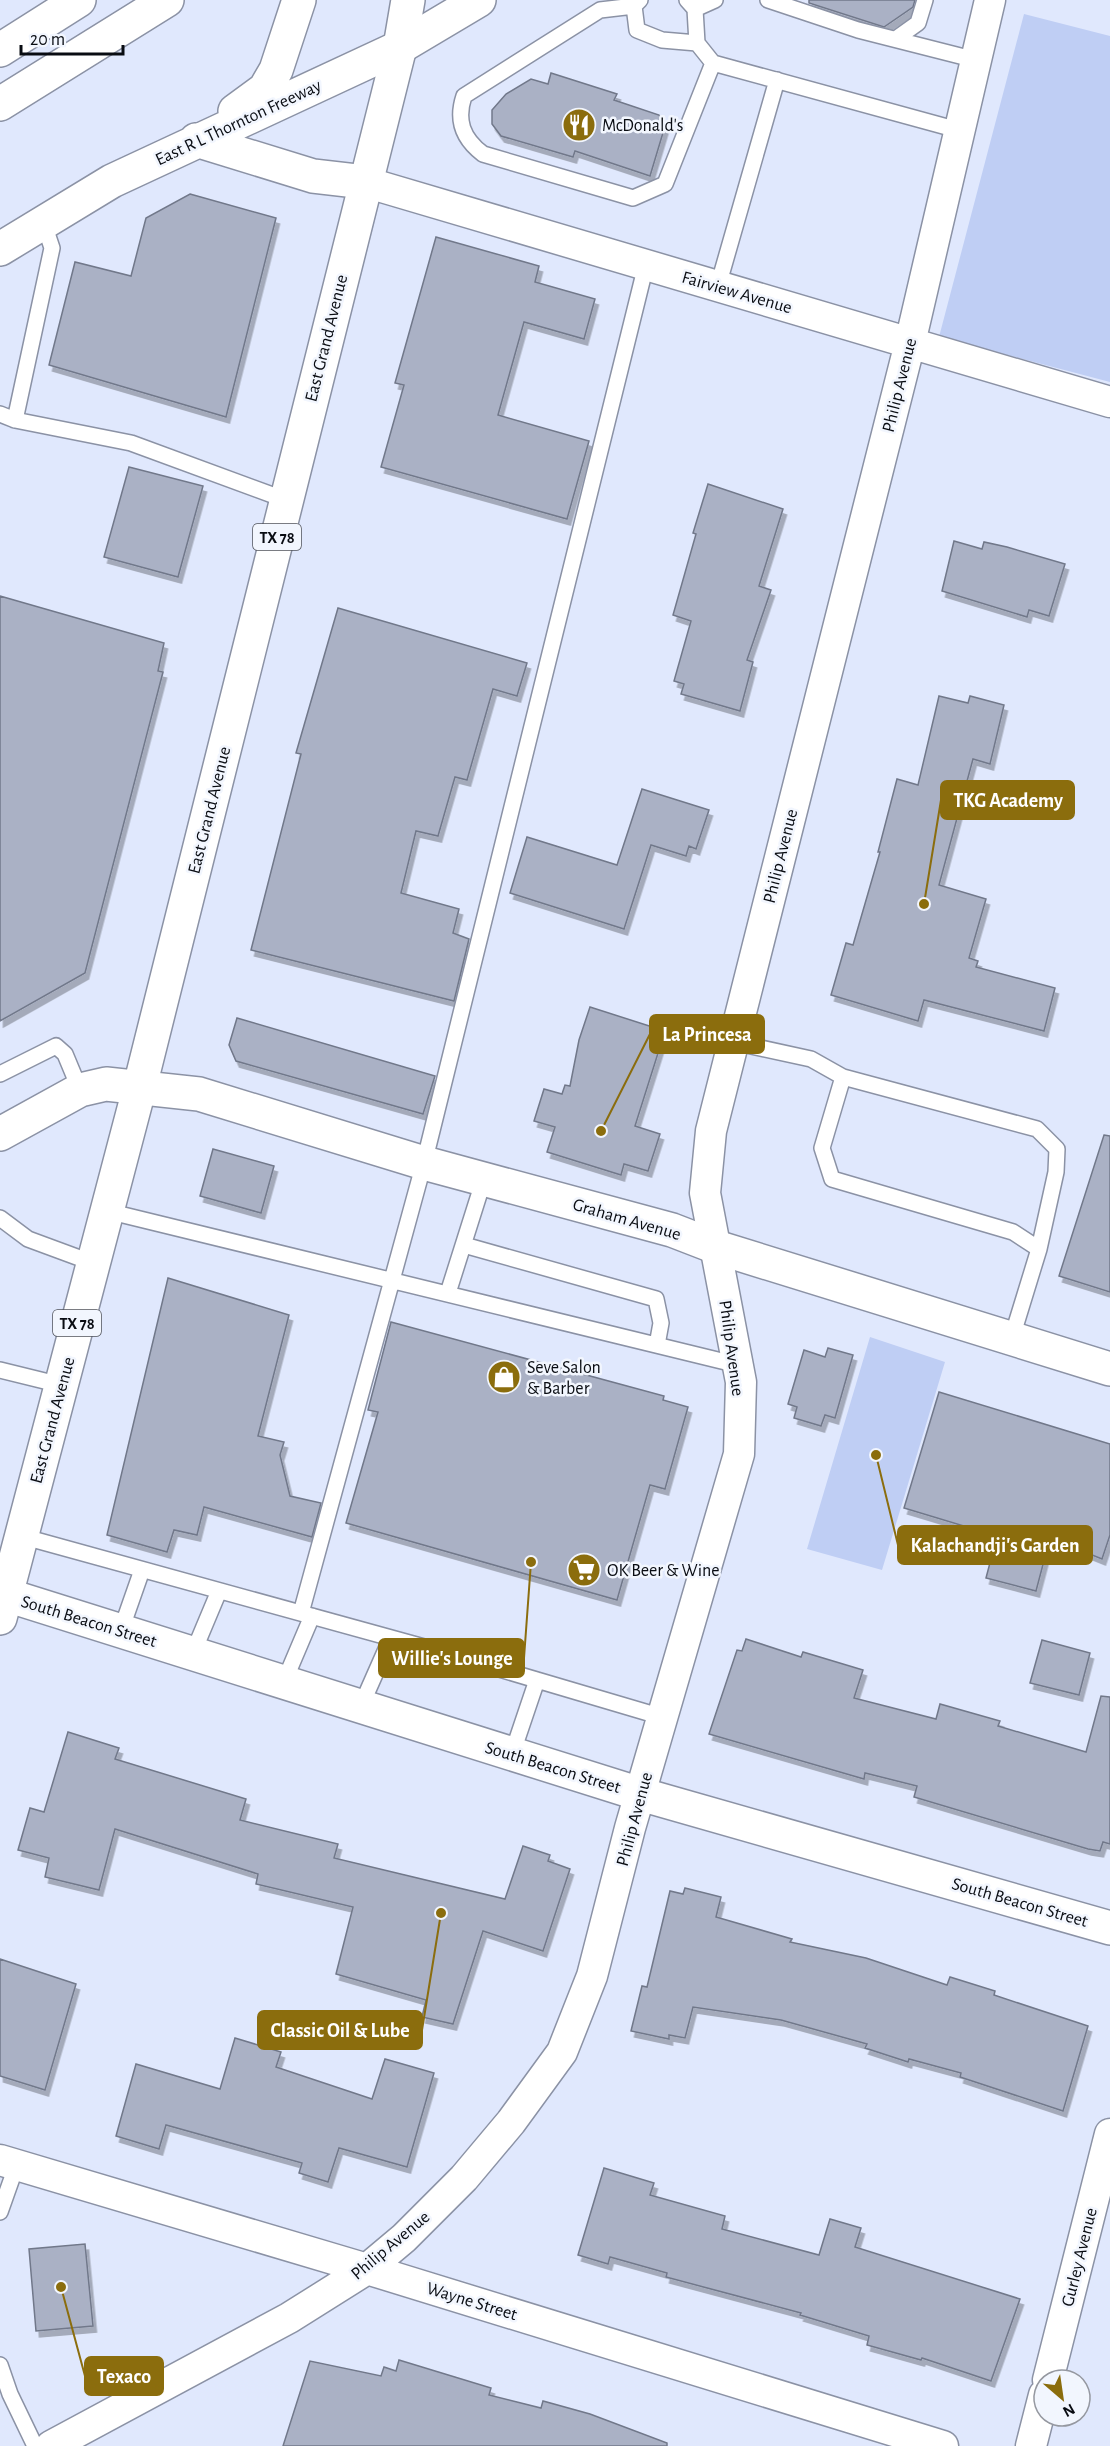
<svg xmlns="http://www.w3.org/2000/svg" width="1110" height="2446" font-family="'Alegreya Sans',sans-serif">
<defs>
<filter id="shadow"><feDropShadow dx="3.5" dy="6" stdDeviation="0" flood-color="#0004"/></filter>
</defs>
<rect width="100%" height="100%" fill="#e0e8fd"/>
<!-- green -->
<path fill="#bfcef4" d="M1024,14l86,22v346l-171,-45z
M870,1337l75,25 -63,208 -75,-21z"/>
<!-- building -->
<path fill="#aab1c5" stroke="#71788a" stroke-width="1.5" filter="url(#shadow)" d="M809,0h106l-2,7 -29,20 -75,-24z
M551,73l66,21 -3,6 45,15 6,11 -15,50 -75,-25 -2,6 -72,-21 -9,-12v-14l14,-16 25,-15 17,5z
M190,194l86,24 -50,199 -177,-52 26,-103 56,14 15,-58z
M436,237l103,29 -4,16 60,17 -11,40 -60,-17 -26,93 91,26 -22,78 -186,-52 23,-82 -9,-2z
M129,467l74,19 -25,91 -74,-20z
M708,484l75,25 -24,77 12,4 -24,70 6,2 -13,49 -59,-17 3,-10 -10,-3 17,-60 -18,-6 23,-81 -3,-1z
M954,541l28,8 2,-7 23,5 58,17 -16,52 -20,-6 -2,7 -85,-26z
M0,596l164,47 -6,28 5,1 -78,301 -85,48z
M338,608l189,55 -10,33 -24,-7 -26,91 -12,-3 -17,59 -22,-5 -15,62 58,16 -6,24 16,6 -15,62 -203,-51 50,-196 -5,-1z
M939,696l29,7 2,-7 34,9 -14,59 -17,-5 -34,126 47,14 -17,59 9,3 -2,6 79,21 -11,43 -120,-31 -6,21 -87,-26 15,-52 7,2 27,-93h-2l19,-73 21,6z
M642,789l67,21 -13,39 -7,-3 -3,10 -35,-11 -27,84 -114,-36 17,-56 90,28z
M590,1007l75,24 -30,95 25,8 -12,37 -24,-7 -3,11 -74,-23 8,-25 -21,-6 10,-32 18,5 3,-9 5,1 9,-46z
M237,1018l198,58 -12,38 -187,-53 -7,-16z
M1104,1135l6,1v156l-51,-16z
M213,1149l61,17 -13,47 -61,-17z
M168,1278l121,37 -31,121 26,6 -4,13 10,41 31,7 -9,34 -108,-30 -7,28 -23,-5 -7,22 -60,-17z
M391,1322l273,74 -1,4 25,7 -23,82 -15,-4 -33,115 -271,-77 32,-111 -10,-2z
M828,1348l25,7 -18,63 -10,-3 -4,11 -27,-8 3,-11 -9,-3 16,-54 21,7z
M939,1392l171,52v91l-8,24 -52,-21 -14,53 -50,-13 11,-42 -93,-28z
M746,1639l55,18 2,-5 60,18 -9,28 82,21 4,-15 60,17 -2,5 88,26 15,-56 9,1v147l-7,-2 -3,9 -12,-2 -174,-52 3,-11 -52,-13 -1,6 -155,-45 28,-84 5,1z
M1042,1640l48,13 -11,42 -49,-12z
M68,1732l51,16 -4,11 131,40 -6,21 98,24 -4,14 171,41 18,-53 27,9 -2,6 22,8 -27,82 -60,-20 -30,93 -31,-7 4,-17 -90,-26 17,-67 -97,-23 2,-10 -143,-45 -16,61 -54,-13 4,-19 -31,-8 12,-42 14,4z
M685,1888l36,9 -5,20 76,22 -2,3 76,16 81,27 3,-8 45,14 -1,4 94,31 -25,85 -103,-34 1,-4 -52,-14 -1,3 -43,-14 2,-4 -86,-24 -88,-13 -8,31 -16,-3v4l-38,-8 11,-45 5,1 23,-96 13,3z
M0,1959l76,25 -31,106 -45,-14z
M235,2038l46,14 -5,15 96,32 13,-40 49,14 -27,94 -68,-19 -11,34 -29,-9 3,-10 -136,-38 -7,24 -43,-13 20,-72 84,25z
M604,2168l50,15 -4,12 75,21 -3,13 97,26 11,-36 31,9 -6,19 165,52 -29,82 -69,-23 -1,2 -54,-15 2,-9 -69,-21 1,-2 -135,-36 1,-4 -57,-16 -2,7 -30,-9z
M85,2244l8,82 -57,5 -7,-82z
M399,2360l92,28 -2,7 52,13 2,-7 47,13 77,29v3h-384l27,-85 71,15 3,-9 12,4z"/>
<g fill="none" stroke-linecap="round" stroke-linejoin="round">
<defs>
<path id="lane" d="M640,0l-6,6 3,24 25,10 35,3
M687,0l8,9 2,34 16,20 245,67
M768,0l90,30 118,30
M634,6l-34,4 -136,86c-8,24 -2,42 19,58l150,44 32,-14 48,-121
M695,9l20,-9
M897,38l21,-15 7,-23
M43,221l9,27 -37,172 116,23 155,57
M718,286l59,-206
M0,414l15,6
M733,1042l78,17 32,18 -21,71 10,31 181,53 26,17 -27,88
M0,1074l56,-28 9,8 15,36
M843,1077l194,52 20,20 -1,23 -17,77
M107,1211l631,154
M0,1218l28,21 65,24
M464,1245l192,54 5,24 -4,22
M448,1293l36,-114
M0,1370l61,15
M21,1536l421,116 220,65
M301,1613l123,-450 222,-898
M121,1630l21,-60
M193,1653l26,-62
M284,1682l28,-66
M361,1706l30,-68
M512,1754l25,-74
M0,2212l17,-48
M0,2365l10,29 25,52"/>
<path id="street" d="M365,182l745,220
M0,2160l367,109 576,177
M1048,2380l62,-246
M51,2446l238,-128 78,-49 37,-31 60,-60 47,-56 51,-70 30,-76 38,-148 109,-374 2,-72 -36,-189 6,-62 199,-788 80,-343
M1031,2446l13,-51"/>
<path id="secondary" d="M235,111l30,-22 11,-19 23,-70
M196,140l117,36 52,6
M0,249l112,-68 288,-134 79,-47
M0,1134l80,-44 26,-6 93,10 225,69 248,67 44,17 394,122
M0,1593l640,201 470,134"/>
<path id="primary" d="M0,1618l140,-532 260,-1039 8,-47"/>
<path id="highway" d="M0,50l79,-50
M0,104l167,-104"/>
</defs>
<!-- lane casing -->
<use href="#lane" stroke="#8b92a5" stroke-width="18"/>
<!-- street casing -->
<use href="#street" stroke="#8b92a5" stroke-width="33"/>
<!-- secondary casing -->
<use href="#secondary" stroke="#8b92a5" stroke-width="36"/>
<!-- primary casing -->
<use href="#primary" stroke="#8b92a5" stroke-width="36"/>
<!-- highway casing -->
<use href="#highway" stroke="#8b92a5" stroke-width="36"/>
<!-- lane -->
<use href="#lane" stroke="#fff" stroke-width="15"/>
<!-- street -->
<use href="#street" stroke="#fff" stroke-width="30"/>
<!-- secondary -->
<use href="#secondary" stroke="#fff" stroke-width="33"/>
<!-- primary -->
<use href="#primary" stroke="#fff" stroke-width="33"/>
<!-- highway -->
<use href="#highway" stroke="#fff" stroke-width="33"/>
</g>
<!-- icons -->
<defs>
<symbol id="restaurant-disc" viewBox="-11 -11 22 22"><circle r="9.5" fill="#8b6d0d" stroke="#f2f6fe"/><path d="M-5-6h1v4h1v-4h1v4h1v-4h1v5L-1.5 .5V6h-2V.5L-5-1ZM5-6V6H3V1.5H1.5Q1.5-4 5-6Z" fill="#fff"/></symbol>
<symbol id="shop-disc" viewBox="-11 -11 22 22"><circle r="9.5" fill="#8b6d0d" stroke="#f2f6fe"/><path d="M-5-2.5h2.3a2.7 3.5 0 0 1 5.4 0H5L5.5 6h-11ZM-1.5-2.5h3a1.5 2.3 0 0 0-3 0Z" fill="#fff"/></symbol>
<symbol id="supermarket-disc" viewBox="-11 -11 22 22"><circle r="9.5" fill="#8b6d0d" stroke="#f2f6fe"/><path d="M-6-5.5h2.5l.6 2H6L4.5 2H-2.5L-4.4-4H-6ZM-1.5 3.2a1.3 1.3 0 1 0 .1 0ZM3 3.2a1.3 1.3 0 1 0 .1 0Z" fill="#fff"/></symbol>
</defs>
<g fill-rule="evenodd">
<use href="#restaurant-disc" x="560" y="106" width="38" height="38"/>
<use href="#shop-disc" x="485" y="1358" width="38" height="38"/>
<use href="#supermarket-disc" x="565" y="1551" width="38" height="38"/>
</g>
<g text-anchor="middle" stroke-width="5" stroke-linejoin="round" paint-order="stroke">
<!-- shield labels -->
<g fill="#f2f6fe" stroke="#4f5259" stroke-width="1.5">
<rect x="253" y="524" width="48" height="26" rx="4.5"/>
<rect x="53" y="1310" width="48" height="26" rx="4.5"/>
</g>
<g font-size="16" font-weight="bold" fill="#090c12">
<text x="277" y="543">TX 78</text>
<text x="77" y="1329">TX 78</text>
</g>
<!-- street labels -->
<g font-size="18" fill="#090c12" stroke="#f2f6fe">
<text transform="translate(238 122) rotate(-25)" y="6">East R L Thornton Freeway</text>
<text transform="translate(737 292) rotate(16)" y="6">Fairview Avenue</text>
<text transform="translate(326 338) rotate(-76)" y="6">East Grand Avenue</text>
<text transform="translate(899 385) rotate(-76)" y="6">Philip Avenue</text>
<text transform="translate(209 810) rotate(-76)" y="6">East Grand Avenue</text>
<text transform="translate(780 856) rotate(-76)" y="6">Philip Avenue</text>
<text transform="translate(627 1219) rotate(16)" y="6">Graham Avenue</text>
<text transform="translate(732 1348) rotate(82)" y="6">Philip Avenue</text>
<text transform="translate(52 1420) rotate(-75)" y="6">East Grand Avenue</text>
<text transform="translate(89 1621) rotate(17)" y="6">South Beacon Street</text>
<text transform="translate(553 1767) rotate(17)" y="6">South Beacon Street</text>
<text transform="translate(634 1819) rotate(-75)" y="6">Philip Avenue</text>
<text transform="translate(1020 1902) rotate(16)" y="6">South Beacon Street</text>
<text transform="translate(390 2245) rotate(-40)" y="6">Philip Avenue</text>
<text transform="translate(1079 2257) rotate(-76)" y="6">Gurley Avenue</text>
<text transform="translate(472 2301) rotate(17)" y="6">Wayne Street</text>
</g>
<!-- poi labels -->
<g font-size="18" fill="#090c12" stroke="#f2f6fe" text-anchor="start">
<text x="602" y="131">McDonald's</text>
<text x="527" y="1373">Seve Salon<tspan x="527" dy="21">&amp; Barber</tspan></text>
<text x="607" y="1576">OK Beer &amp; Wine</text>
</g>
</g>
<!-- callouts -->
<path fill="none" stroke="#8b6d0d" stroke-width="2" d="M924 904L941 800M601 1131L650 1034M876 1455L898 1545M531 1562L524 1658M441 1913L422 2030M61 2287L85 2376"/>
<g fill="#8b6d0d" stroke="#f2f6fe" stroke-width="2">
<circle cx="924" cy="904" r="6"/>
<circle cx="601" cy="1131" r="6"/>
<circle cx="876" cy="1455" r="6"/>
<circle cx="531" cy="1562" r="6"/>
<circle cx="441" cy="1913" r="6"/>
<circle cx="61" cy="2287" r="6"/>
</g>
<g fill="#8b6d0d" stroke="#8b6d0d" stroke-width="2">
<rect x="941" y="781" width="133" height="38" rx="6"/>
<rect x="650" y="1015" width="114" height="38" rx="6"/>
<rect x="898" y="1526" width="194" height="38" rx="6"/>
<rect x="379" y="1639" width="145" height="38" rx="6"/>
<rect x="258" y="2011" width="164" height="38" rx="6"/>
<rect x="85" y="2357" width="78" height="38" rx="6"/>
</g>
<g font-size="20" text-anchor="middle" font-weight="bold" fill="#fff">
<text x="1008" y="807">TKG Academy</text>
<text x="707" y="1041">La Princesa</text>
<text x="995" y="1552">Kalachandji's Garden</text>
<text x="452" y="1665">Willie's Lounge</text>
<text x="340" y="2037">Classic Oil &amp; Lube</text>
<text x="124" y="2383">Texaco</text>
</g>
<!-- north arrow -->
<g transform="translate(1062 2398) rotate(151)"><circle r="28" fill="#f2f6fe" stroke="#9598a0" stroke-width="1.5"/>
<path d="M0-4.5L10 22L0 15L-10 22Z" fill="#8b6d0d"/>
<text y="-9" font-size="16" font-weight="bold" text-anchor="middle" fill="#090c12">N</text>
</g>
<!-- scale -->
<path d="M21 45v9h102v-9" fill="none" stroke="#090c12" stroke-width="3"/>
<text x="30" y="45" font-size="18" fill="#090c12" stroke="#f2f6fe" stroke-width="4.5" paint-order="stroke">20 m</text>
</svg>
